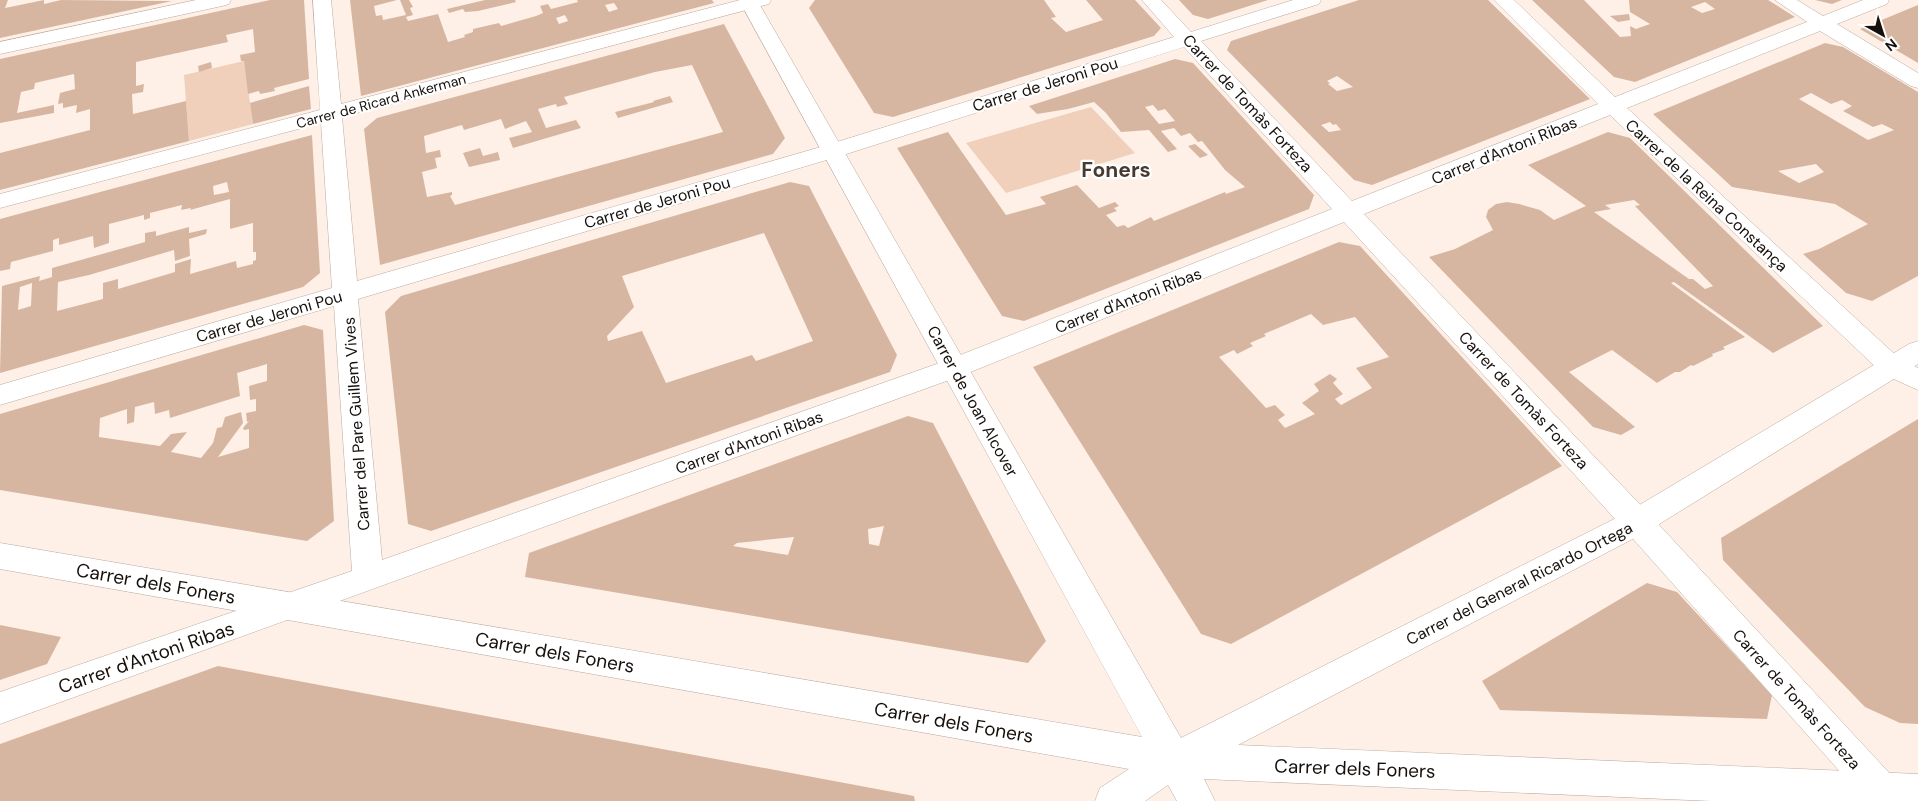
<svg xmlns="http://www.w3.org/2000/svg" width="1918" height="801" font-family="'DM Sans',sans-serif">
<rect width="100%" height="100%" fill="#fef0e6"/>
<!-- green -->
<path fill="#f0cfbb" d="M244,61l9,63 -64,17 -5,-66z
M1091,107l44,46 -129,40 -40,-50z"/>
<!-- building -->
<path fill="#d7b6a1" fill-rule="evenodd" d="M0,0h8l-3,8 39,-8v4l17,-4 111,1 -172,37z
M270,0h34l5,79 -35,9 1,3 -15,3 -1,-3 -11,3 -4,-33h-3l-1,-6 15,-3 -2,-23 -27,6 2,7 -92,20v24l8,-2 -1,8 -11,2 1,20 53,-13 3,40 -189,49v-37l90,-23v-21l-14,4 1,-8 -14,3v-5l-5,1 2,-11 15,-4 -1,-15 -39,9 -1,6 -13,3 -4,21 37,-8v8l-54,10v-64z
M350,0h47l-23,6 2,10 6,-1 1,5 23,-5 -6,-15h9l4,7 -3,1 3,7 -7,2 2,4 30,-7 10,28 17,-5 -1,-2 9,-3v-3l26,-6 2,3 35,-10 7,-3 -3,-7 8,-2 3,5 27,-7 -1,-2h135l2,3 -353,93zM614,3l4,6 -9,3 -4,-7zM565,15l3,6 -9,3 -3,-6z
M485,0h30l1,2 -38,9 -13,1 -2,-3 -14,4 -2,-4z
M815,0h229l12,17 -5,1 15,14 37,-12 -17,-20h49l26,28 -7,8 -261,81 -19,-4 -65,-105z
M1179,0h89l-60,19 -15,-4z
M1359,0h129l102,99 -218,86 -18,-5 -127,-130 4,-9zM1337,76l16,11 -16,4 -9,-7 2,-1 -3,-2zM1330,122l3,3 3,-1 5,6 -12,2 -8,-7z
M1532,0h52l36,37 11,-1 -1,-10 6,3 14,-5 -20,-12 -1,-12h139l27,17 -160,65 -21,-5zM1705,2l10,7 -13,4 -11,-6z
M1815,0h27l-10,4z
M1918,5v58l-58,-34z
M1629,14l1,6 -12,2 -8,-6z
M724,24l61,114 -12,16 -393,111 -16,-136 13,-11zM692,65l31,67 -268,73 -5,-9 2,-1v-3l-25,5 -5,-25 15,-4 -2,-10 6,-1 -1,-7 -14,3 -2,-17 38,-11 2,5 37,-11 4,10 21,-8 6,11 -23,6 4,10 68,-20 -5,-8 -30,8 -8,-19 18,-5 1,3 11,-3 -4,-7 91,-25z
M1825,43l18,4 75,45v184l-46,25 -26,-8 -43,-39 16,-5 49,-25 -33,-20 -103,-17 -79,-73zM1811,93l20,11 11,-4 10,6 -9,5 30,16 9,-3 12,6 -26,10 -69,-41zM1816,164l8,8 -25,11 -21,-12z
M1175,59l18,4 121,132 -5,14 -285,112 -22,-5 -105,-168 51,-16 58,83 40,-11 -6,-7 37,-12 22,23 16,-6 4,4 -5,2 3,3 -11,4 11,12 7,-2 4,3 23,-11 3,4 71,-29 1,2 19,-7 -20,-17 -23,-29 -4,1 -8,-9 -9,3 -7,-8 -13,3 16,18 -9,3 -19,-22 -28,2 -15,-19 -12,-11 -26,7 -31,5 -8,-8zM1153,105l5,6 7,-2 10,12 -16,3 -14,-17z
M211,62l1,6 -13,4 -1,-6z
M309,86l2,23 -58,15 -3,-21z
M670,96l3,6 -55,16 -3,-6 39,-10 -1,-1z
M1608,132l22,6 193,188 -50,27 -99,-71 -3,1 74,54 -22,10 2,2 -13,5 1,2 -20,10 -2,-1 -11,7h-5l-18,11 -45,-33 -43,22 66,55 -14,8 -28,-8 -164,-170 26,-8 38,-19 -7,-13 2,-7 8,-6 11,-2 12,2 21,6 14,10 32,-14 -58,-41zM1634,200l6,5 -5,1 78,80 -8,3 -12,-10h-4l-95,-67 17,-3 -6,-4z
M312,135l8,138 -17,14 -303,86 2,-87 38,-10 -1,5 13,-4v-9l93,-26v-9l11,-2v5l33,-9v6l18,-4 -1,5 -17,5 1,17 -15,5 -1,-11 -85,25 -31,7 -1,29 46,-12v-16l15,-4v10l57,-17v-8l16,-5 -1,15 46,-13 1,7 16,-4v-3l3,-1v-8h-3v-29l-23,6v-30l-40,11 1,-2 -10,2 1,-5 -32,8v5l-6,2v-5l-35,9v19l-15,5 -1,-12 -34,9v-7l-6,2v11l-42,11 -1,7 -10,2v-52zM227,182l2,10 -15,3 -1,-9zM32,283l-1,23 -13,4 2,-23z
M1195,144l13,11 -8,3 -12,-12z
M480,148l3,8 15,-4 2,8 -31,7 -6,-14z
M790,182l19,4 18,35 70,134 -7,17 -459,159 -23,-7 -23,-212 16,-16zM764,233l49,108 -57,20 -4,-6 -86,28 -24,-52 -34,10 -1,-5 27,-29 -12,-31z
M1339,242l21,4 202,220 -331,178 -30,-10 -168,-267zM1311,314l12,11 32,-8 34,40 -33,11 16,20 -31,17 -6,-6 8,-5 -10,-11 4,-4 -7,-5 -16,10 5,7 -17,12 13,11 -30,14 -7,-8 7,-5 -10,-10 -9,3 -47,-51 15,-7 3,4 16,-8 -3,-3 16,-7 -2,-2z
M304,325l19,5 11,191 -27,20 -307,-51v-76zM267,364v17l-18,5 1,14 6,-1v12l-10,2 1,9 2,-1 -6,7 1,2 5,-1v19l-31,9 25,-34 -2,-11 -16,5 -3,10 -5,1 -4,15 -12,15 -30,-6 16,-20 -16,2 -11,12 -61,-9 1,-19 27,-9v15l7,-2 1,-15 19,-5 1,12 14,-4 1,8 70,-22 -3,-23z
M908,416l25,7 113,218 -18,22 -503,-86 4,-24zM884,526l-5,20 -10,-2 -1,-15zM794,537l-6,18 -55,-9 4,-3z
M1918,419v305l-18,-1 -35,-16 -142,-147 -2,-22z
M1647,583l30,9 95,103 -5,24 -267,-9 -18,-29z
M0,625l61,12 -14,27 -47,16z
M218,666l696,130 1,5h-915v-57z"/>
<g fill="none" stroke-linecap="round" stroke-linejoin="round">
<defs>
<path id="minor" d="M196,0h35l-2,4 -7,2 -222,48v-12z
M313,0h18l10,104 399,-104h31l-2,4 -427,113 15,164 467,-135 350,-109 -32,-37h19l30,32 102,-32h28l-2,4 -118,37 151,160 246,-97 -104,-104h20l101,97 192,-75 -32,-22h22l26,16 40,-16h26l-2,4 -50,20 81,49v15l-7,-2 -91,-55 -193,77 274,252 17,8v22l-35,-16 -273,-259 -246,99 284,299 246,265 14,10 5,13h-47l-240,-270 -282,-309 -381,153 -963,349v-32l352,-121 -18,-265 -334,99v-20l332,-97 -11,-165 -321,85v-14l320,-84zM1184,47l148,162 -387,152 -563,199 -24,-261 482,-143z"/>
<path id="tertiary" d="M739,0h18l424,738 445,-225 283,-169 9,-3v23l-270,167 -410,214 680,29v27h-206l-508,-22 11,22h-38l-9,-16 -23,16h-50l5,-13 29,-19 -1129,-200v-26l1142,194z"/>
</defs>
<!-- minor casing -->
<use href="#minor" stroke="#bbaa9f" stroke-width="1"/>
<!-- tertiary casing -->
<use href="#tertiary" stroke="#bbaa9f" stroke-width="1"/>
<!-- minor -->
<use href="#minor" fill="#fff" fill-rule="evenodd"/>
<!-- tertiary -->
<use href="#tertiary" fill="#fff" fill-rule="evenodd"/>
</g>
<g text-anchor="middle" stroke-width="4.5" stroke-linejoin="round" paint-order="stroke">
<!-- far-street labels -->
<g font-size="14" fill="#16100c" stroke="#fff">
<text transform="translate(381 101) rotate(-15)" y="5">Carrer de Ricard Ankerman</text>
</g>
<!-- street labels -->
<g font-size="16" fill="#16100c" stroke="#fff">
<text transform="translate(1045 84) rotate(-17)" y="6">Carrer de Jeroni Pou</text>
<text transform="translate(1248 103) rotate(47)" y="6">Carrer de Tomàs Forteza</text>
<text transform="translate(1504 150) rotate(-22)" y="6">Carrer d'Antoni Ribas</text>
<text transform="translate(1707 195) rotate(43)" y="6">Carrer de la Reina Constança</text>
<text transform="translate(657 202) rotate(-16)" y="6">Carrer de Jeroni Pou</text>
<text transform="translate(1128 300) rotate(-21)" y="6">Carrer d'Antoni Ribas</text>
<text transform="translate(269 316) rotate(-16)" y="6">Carrer de Jeroni Pou</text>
<text transform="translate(1524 400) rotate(47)" y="6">Carrer de Tomàs Forteza</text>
<text transform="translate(973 401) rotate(61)" y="6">Carrer de Joan Alcover</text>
<text transform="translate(356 424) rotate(-94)" y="6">Carrer del Pare Guillem Vives</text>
<text transform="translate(749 442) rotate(-20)" y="6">Carrer d'Antoni Ribas</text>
<text transform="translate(1519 583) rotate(-27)" y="6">Carrer del General Ricardo Ortega</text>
<text transform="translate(1797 699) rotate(48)" y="6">Carrer de Tomàs Forteza</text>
</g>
<!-- near-street labels -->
<g font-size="19" fill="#16100c" stroke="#fff">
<text transform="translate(156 583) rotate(10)" y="7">Carrer dels Foners</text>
<text transform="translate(555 652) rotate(10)" y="7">Carrer dels Foners</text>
<text transform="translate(146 657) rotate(-19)" y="7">Carrer d'Antoni Ribas</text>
<text transform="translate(954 722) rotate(10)" y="7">Carrer dels Foners</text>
<text transform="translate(1355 768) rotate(2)" y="7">Carrer dels Foners</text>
</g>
<!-- district labels -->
<g font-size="21" font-weight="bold" fill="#483a30" stroke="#fff">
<text x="1116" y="177">Foners</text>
</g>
</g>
<!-- north arrow -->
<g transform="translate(1883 35) rotate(141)" stroke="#ffffff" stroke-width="4" paint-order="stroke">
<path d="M0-4L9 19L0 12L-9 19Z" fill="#16100c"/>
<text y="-8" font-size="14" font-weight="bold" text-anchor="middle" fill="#16100c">N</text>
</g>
</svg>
